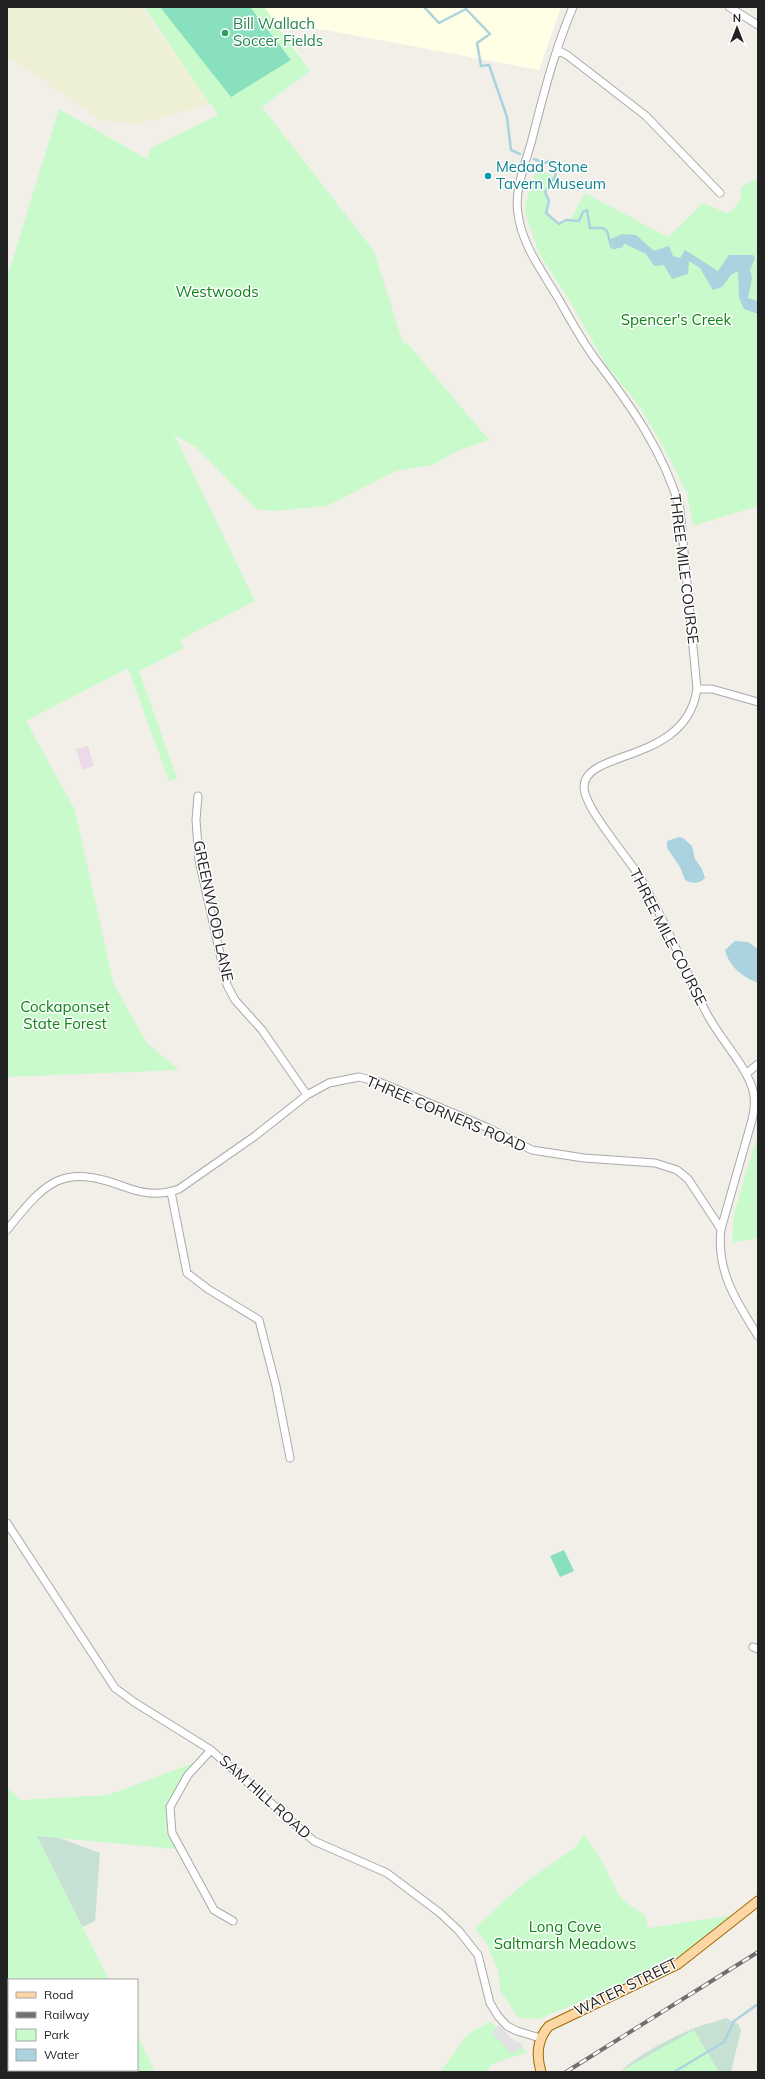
<svg xmlns="http://www.w3.org/2000/svg" width="765" height="2079" font-family="Mulish,sans-serif">
<rect width="100%" height="100%" fill="#f2efe9"/>
<!-- industrial -->
<path fill="#ebdbe8" d="M88,746l6,20 -12,4 -6,-21z"/>
<!-- education -->
<path fill="#ffffe5" d="M144,7h417l-22,63 -197,-37 -65,-11 33,49z"/>
<!-- farmland -->
<path fill="#eef0d5" d="M7,7h132l75,96 -75,21 -37,-3 -95,-66z"/>
<!-- wetland -->
<path fill="#c6e0d4" d="M7,1819l93,34 -5,68 -53,25z
M726,2018l12,6 3,6 -10,42h-111c20,-19 57,-38 83,-47 8,-2 15,-4 23,-7z"/>
<!-- park -->
<path fill="#c8facc" d="M144,7h120l46,64 -48,36 112,144 29,92h4l82,97 -32,11 -24,14 -37,6 -69,35 -53,5 -18,-2 -59,-61 -24,-14 4,6 78,161 -75,39 4,8 -45,23 38,107 -8,3 -41,-113 -102,53 49,89 39,175 33,58 32,27 -172,7v-799l52,-169 88,50 4,-11 67,-33z
M537,168l18,9 -9,15 3,24 10,7 10,-1 16,-29 83,44 35,-34 24,10c10,-4 16,-16 14,-26l17,-9v328l-65,20 -6,-33 -17,-34 -30,-52 -34,-42 -36,-64 -31,-48 -14,-41v-6z
M758,1134v104l-26,5 2,-29z
M199,1761c-17,18 -34,38 -32,65 1,7 6,16 9,23l-139,-13 72,144h-100v90h128v-35l18,37h-148v-285l14,13 87,-5z
M584,1834l16,23 18,37 9,9 19,13 2,12 86,-13 -64,49 -131,55 -21,-1 -18,-28 -2,-20 -11,-26 -12,-16 49,-45 52,-36z
M490,2021l20,19 18,12 -36,12 -5,8h-47l27,-37z
M694,2030l25,42h-100z"/>
<!-- pitch -->
<path fill="#88e0be" d="M160,7h90l41,53 -60,37z
M564,1550l10,21 -14,6 -10,-21z"/>
<!-- parking -->
<path fill="#e2e2e2" d="M499,2025l12,13 13,8 -12,8 -20,-21z"/>
<!-- water -->
<path fill="#aad3df" d="M622,234l14,1 18,16 15,-5 4,10 7,2 5,-8 33,21 11,-16h24l2,3 -5,12 2,8 -4,20 10,3v13l-14,-5 -5,-11 -1,-27 -7,4 -9,12 -9,3 -13,-22 -11,-7 -1,13 -16,5 -8,-14 -10,1 -8,-12 -23,-11 -8,6 -6,-9z
M679,837l4,1 9,8 3,13 7,10 3,9c-6,6 -13,6 -20,2l-5,-13 -13,-19v-7z
M735,941l13,1 10,7v34c-15,-6 -29,-16 -33,-33z"/>
<g fill="none" stroke-linecap="round" stroke-linejoin="round">
<!-- stream -->
<path stroke="#aad3df" stroke-width="2.5" d="M424,7l15,16 27,-14 24,25 -13,9 4,23 8,-1 18,52 4,33 9,4
M534,159l11,4 5,-2 7,4 -2,12 -10,15 4,9 -3,12 13,11 7,-4 13,1 4,-9 4,-2 3,18h13l4,3 4,15 2,2 9,-2 1,-6
M674,2072l50,-30 10,-21 24,-17"/>
<defs>
<path id="minor" d="M573,7c-19,44 -30,90 -42,136 -6,22 -17,47 -13,71 4,31 24,57 40,84 12,21 23,42 38,62 35,46 68,92 84,149l17,180c-11,75 -111,60 -113,97 -1,21 43,70 55,90 26,43 44,91 67,136 13,26 36,48 46,75 4,11 3,21 0,33l-31,109c-5,43 16,73 37,107
M729,7l29,18
M557,50l10,5 79,61 74,77
M697,689h15l46,13
M198,796l-2,24 3,40 28,125 8,15 27,30 45,65
M746,1074l12,-10
M171,1192l16,81 21,16 51,31 17,66 14,72
M7,1230c39,-49 55,-67 118,-43 19,7 35,9 54,2l76,-53 52,-41 22,-12 30,-6 20,5 107,45 46,23 52,8 71,5 22,7 11,9 33,50
M7,1523l108,165 19,14 77,48 103,91 73,32 53,40 19,18 19,24 12,48 8,13 9,10 10,5 23,7
M753,1647l5,2
M211,1750l-23,25 -18,32 2,26 42,77 19,11"/>
<path id="major" d="M541,2072c-5,-17 -4,-33 8,-46l129,-62 80,-63"/>
</defs>
<!-- minor casing -->
<use href="#minor" stroke="#a9a9a9" stroke-width="9"/>
<!-- major casing -->
<use href="#major" stroke="#a06b00" stroke-width="11"/>
<!-- minor -->
<use href="#minor" stroke="#fff" stroke-width="7"/>
<!-- major -->
<use href="#major" stroke="#fcd6a4" stroke-width="9"/>
<defs>
<path id="rail" d="M566,2072l192,-120"/>
</defs>
<!-- rail casing -->
<use href="#rail" stroke="#707070" stroke-width="4"/>
<!-- rail -->
<use href="#rail" stroke="#fff" stroke-width="2.5" stroke-dasharray="8" stroke-linecap="butt"/>
</g>
<!-- markers -->
<circle fill="#2e9e5b" stroke="#fff" stroke-width="1.5" cx="225" cy="33" r="4"/>
<circle fill="#0f9aa8" stroke="#fff" stroke-width="1.5" cx="488" cy="176" r="4"/>
<g text-anchor="middle" stroke-width="3" stroke-linejoin="round" paint-order="stroke">
<!-- leisure labels -->
<g font-size="15" fill="#27864d" stroke="#fff" text-anchor="start">
<text x="233" y="29">Bill Wallach<tspan x="233" dy="17">Soccer Fields</tspan></text>
</g>
<!-- culture labels -->
<g font-size="15" fill="#0d838f" stroke="#fff" text-anchor="start">
<text x="496" y="172">Medad Stone<tspan x="496" dy="17">Tavern Museum</tspan></text>
</g>
<!-- park labels -->
<g font-size="15" fill="#0c8416" stroke="#fff">
<text x="217" y="297">Westwoods</text>
<text x="676" y="325">Spencer's Creek</text>
<text x="65" y="1012">Cockaponset<tspan x="65" dy="17">State Forest</tspan></text>
<text x="565" y="1932">Long Cove<tspan x="565" dy="17">Saltmarsh Meadows</tspan></text>
</g>
<!-- street labels -->
<g font-size="15" fill="#222" stroke="#fff">
<text transform="translate(684 569) rotate(83)" y="5">THREE MILE COURSE</text>
<text transform="translate(213 911) rotate(78)" y="5">GREENWOOD LANE</text>
<text transform="translate(668 937) rotate(63)" y="5">THREE MILE COURSE</text>
<text transform="translate(446 1114) rotate(23)" y="5">THREE CORNERS ROAD</text>
<text transform="translate(265 1797) rotate(42)" y="5">SAM HILL ROAD</text>
<text transform="translate(626 1987) rotate(-26)" y="5">WATER STREET</text>
</g>
</g>
<!-- border -->
<rect width="765" height="2079" fill="none" stroke="#222222" stroke-width="16"/>
<!-- legend -->
<rect x="8" y="1979" width="130" height="92" fill="#ffffff" stroke="#a7a7a7"/>
<rect x="16" y="1992" width="20" height="6" fill="#fcd6a4" stroke="#a7a7a7"/>
<text x="44" y="1999" font-size="12" fill="#222222">Road</text>
<rect x="16" y="2012" width="20" height="6" fill="#707070" stroke="#a7a7a7"/>
<text x="44" y="2019" font-size="12" fill="#222222">Railway</text>
<rect x="16" y="2029" width="20" height="12" fill="#c8facc" stroke="#a7a7a7"/>
<text x="44" y="2039" font-size="12" fill="#222222">Park</text>
<rect x="16" y="2049" width="20" height="12" fill="#aad3df" stroke="#a7a7a7"/>
<text x="44" y="2059" font-size="12" fill="#222222">Water</text>
<!-- north arrow -->
<g transform="translate(737 28)" stroke="#ffffff" stroke-width="3" paint-order="stroke">
<path d="M0-3L7 15L0 10L-7 15Z" fill="#222222"/>
<text y="-6" font-size="11" font-weight="bold" text-anchor="middle" fill="#222222">N</text>
</g>
</svg>
